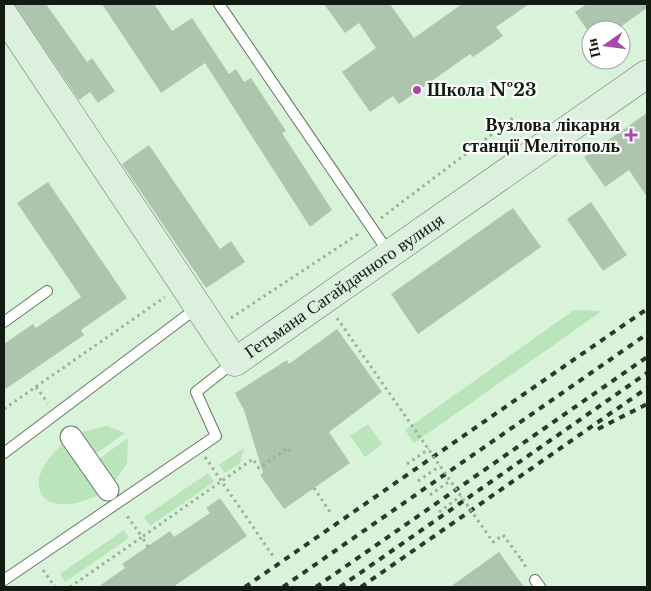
<svg xmlns="http://www.w3.org/2000/svg" width="651" height="591" font-family="'Libre Baskerville',serif">
<rect width="100%" height="100%" fill="#d9f3da"/>
<!-- green -->
<path fill="#bae5ba" d="M574,310l28,1 -188,132 -9,-13z
M368,424l14,20 -17,13 -15,-21z
M107,426l18,7 -32,23 -16,-23z
M128,438l-1,25 -14,22 -17,-24z
M66,441l36,52c-60,32 -88,-9 -36,-52z
M244,448l-4,15 -15,10 -6,-8z
M208,473l6,9 -64,44 -6,-9z
M124,530l5,8 -64,44 -5,-8z"/>
<!-- building -->
<path fill="#adc5ad" d="M14,4h32l41,58 5,-4 23,33 -17,12 -8,-11 -11,8z
M102,4h52l18,27 20,-13 37,56 7,-5 8,13 7,-4 35,53 -4,2 50,77 -22,17 -105,-164 -44,30z
M324,4h66l24,34 48,-34h67l-33,23 7,9 -30,21 -3,-3 -71,50 -6,-8 -23,16 -28,-40 34,-24 -17,-25 -14,10z
M587,4h60v4l-31,22h-29l-12,-18z
M647,113v84l-18,-27 -24,17 -21,-30z
M149,145l71,104 11,-8 14,21 -39,26 -84,-124z
M48,182l79,116 -46,32 3,5 -80,55v-46l29,-20 3,4 45,-31 -64,-94z
M591,202l36,53 -24,16 -36,-52z
M513,208l28,39 -123,87 -27,-40z
M337,329l45,63 -53,40 21,31 -66,46 -24,-34 3,-2 -19,-63 -9,-17 52,-33 2,4z
M220,498l27,38 -74,51h-75l27,-19 -3,-4 48,-33 4,6 36,-24 -4,-5z
M499,552l25,35h-74z"/>
<g fill="none" stroke-linecap="round" stroke-linejoin="round">
<defs>
<path id="lane" d="M219,4l170,249
M4,322l43,-31
M4,453l194,-146
M4,580l212,-144 -20,-44 38,-30
M535,580l5,7"/>
<path id="street" d="M71,437l37,53"/>
<g id="secondary">
<path id="s1" d="M4,15l231,347 412,-288"/>
</g>
</defs>
<!-- lane casing -->
<use href="#lane" stroke="#647a64" stroke-width="12"/>
<!-- street casing -->
<use href="#street" stroke="#647a64" stroke-width="23"/>
<!-- secondary casing -->
<use href="#secondary" stroke="#647a64" stroke-width="29"/>
<!-- path -->
<path stroke="#9baf9b" stroke-width="3" stroke-dasharray="2.5 4" stroke-linecap="butt" d="M381,218l135,-102
M231,318l129,-85
M337,318l85,122
M36,387l12,16
M4,409l161,-112
M205,457l68,99
M407,464l22,-15
M418,481l22,-15
M314,488l18,27
M430,495l20,-14
M439,512l22,-16
M148,547l-6,-10 111,-78 6,9 29,-20 4,6
M521,559l6,10
M43,570l12,17
M174,586l1,1
M70,587l72,-50 -17,-24"/>
<!-- lane -->
<use href="#lane" stroke="#fff" stroke-width="10"/>
<!-- street -->
<use href="#street" stroke="#fff" stroke-width="21"/>
<!-- secondary -->
<use href="#secondary" stroke="#ddefde" stroke-width="28"/>
<!-- rail -->
<path stroke="#2d382d" stroke-width="4" stroke-dasharray="6 6" stroke-linecap="butt" d="M598,429l49,-25
M245,587l402,-278
M283,587l364,-253
M316,587l331,-230
M340,587l307,-214
M361,587l286,-199"/>
<!-- path-bridge -->
<path stroke="#9baf9b" stroke-width="3" stroke-dasharray="2.5 4" stroke-linecap="butt" d="M422,440l71,102 10,-7 18,24"/>
</g>
<!-- markers -->
<g fill="#a847ae" stroke="#fff" stroke-width="2">
<circle cx="417" cy="90" r="5"/>
<path d="M628.5 127.5h5v5h5v5h-5v5h-5v-5h-5v-5h5z"/>
</g>
<g text-anchor="middle" stroke-width="4.5" stroke-linejoin="round" paint-order="stroke">
<!-- poi labels -->
<g font-size="18" font-weight="bold" fill="#121b12" stroke="#fff" text-anchor="start">
<text x="427" y="96">Школа №23</text>
<text x="620" y="131" text-anchor="end">Вузлова лікарня<tspan x="620" dy="21">станції Мелітополь</tspan></text>
</g>
<!-- street labels -->
<g font-size="18" fill="#121b12" stroke="#fff">
<text dy="6" stroke="none"><textPath href="#s1" startOffset="550">Гетьмана Сагайдачного вулиця</textPath></text>
</g>
</g>
<!-- border -->
<rect width="651" height="591" fill="none" stroke="#121b12" stroke-width="10"/>
<!-- north arrow -->
<g transform="translate(606 45) rotate(256)"><circle r="24" fill="#ffffff" stroke="#a0a4a0"/>
<path d="M0-4L9 19L0 12L-9 19Z" fill="#a847ae"/>
<text y="-8" font-size="14" font-weight="bold" text-anchor="middle" fill="#121b12">Пн</text>
</g>
</svg>
